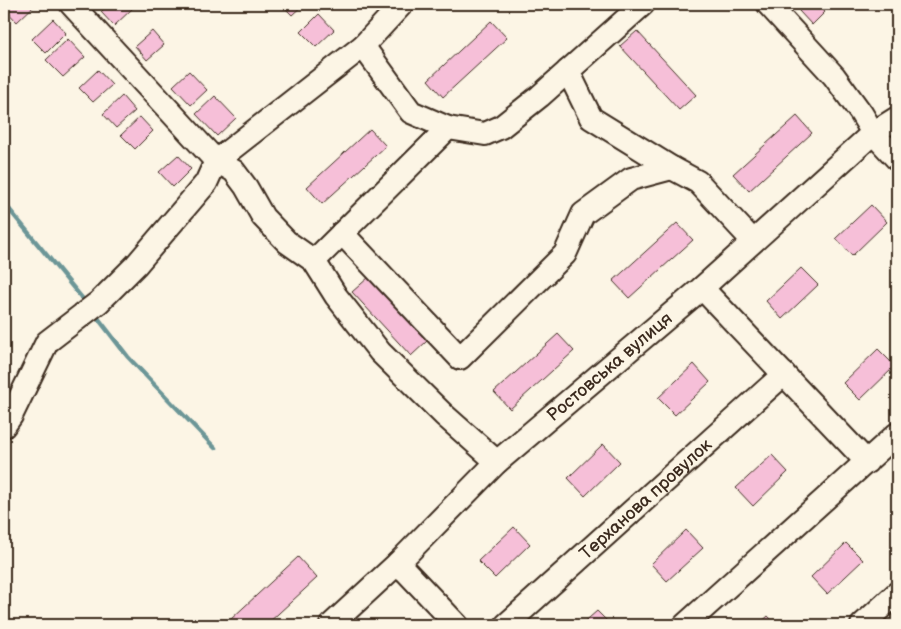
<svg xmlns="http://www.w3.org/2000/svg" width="901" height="629" font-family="'Balsamiq Sans',sans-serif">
<rect width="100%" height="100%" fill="#fcf5e5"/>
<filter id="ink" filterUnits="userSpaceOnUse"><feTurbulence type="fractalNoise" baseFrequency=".02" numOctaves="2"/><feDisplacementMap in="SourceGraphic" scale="10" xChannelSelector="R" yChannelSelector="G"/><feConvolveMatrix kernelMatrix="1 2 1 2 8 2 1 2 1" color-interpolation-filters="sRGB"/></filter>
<g filter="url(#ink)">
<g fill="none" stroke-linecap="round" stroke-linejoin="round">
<!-- stream -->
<path stroke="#6c9697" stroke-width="4.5" d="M4,203l82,100
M94,313l34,44 87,91"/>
</g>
<!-- building -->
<path fill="#f6bfd8" stroke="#3b2a1e" d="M7,4h29l-19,18 -13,-14z
M109,4h20l4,4 -19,18 -13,-14z
M281,4h23l-12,11z
M806,4h11l8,8 -13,13 -13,-14z
M319,14l15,16 -18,17 -15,-15z
M53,19l13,14 -20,20 -14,-14z
M491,21l16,17 -64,59 -15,-17z
M152,31l12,14 -17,15 -12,-14z
M637,31l59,64 -17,15 -59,-64z
M68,39l17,18 -22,20 -17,-17z
M98,70l14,15 -19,17 -14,-14z
M189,71l18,19 -16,15 -18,-19z
M122,96l13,15 -19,17 -13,-14z
M215,96l21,22 -19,18 -21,-22z
M797,116l15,17 -63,58 -16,-17z
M140,117l13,14 -18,18 -14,-14z
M370,129l16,17 -64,58 -15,-17z
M178,155l13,14 -18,18 -14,-15z
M871,205l16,17 -35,34 -16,-18z
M677,223l16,17 -64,58 -16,-17z
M801,268l17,17 -36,34 -16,-18z
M369,277l58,64 -16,15 -59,-64z
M558,334l16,17 -64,58 -16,-17z
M878,349l17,17 -35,34 -17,-17z
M694,364l16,18 -35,33 -17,-17z
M603,444l17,18 -35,34 -17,-18z
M772,455l16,17 -35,34 -17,-18z
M514,527l16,17 -35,34 -17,-17z
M686,530l17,18 -36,33 -16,-17z
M846,543l17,17 -36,34 -16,-17z
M298,557l19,21 -51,47h-31l-5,-5z
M597,611l14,14h-30z
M768,616l9,9h-19z"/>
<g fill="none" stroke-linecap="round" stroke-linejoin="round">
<defs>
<g id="minor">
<path d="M71,4l145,157 18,10 12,16 17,30 24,25 27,19 22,35 44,56 64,63 53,47"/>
<path d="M768,4l66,72 27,37 12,20 24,26"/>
<path d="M363,46l48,66 37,16 37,6 16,-7 39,-31 103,-92"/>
<path d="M568,71l23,47 81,50 26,14 55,59"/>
<path d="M342,233l118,125 105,-104 18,-40 48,-35 41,-11"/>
<path d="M314,261l134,-133"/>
<path d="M702,288l165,174"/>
<path d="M4,426l7,-10 36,-74 52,-40 37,-37 70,-82 10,-22 147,-115 39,-42"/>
<path d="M398,563l59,62"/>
<path id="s1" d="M331,625l67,-62 99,-101 205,-174 171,-155 24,-15"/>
<path id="s2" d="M506,625l278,-251"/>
<path d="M685,625l212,-191"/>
<path d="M862,625l35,-32"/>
</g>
</defs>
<!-- minor casing -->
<use href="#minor" stroke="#3b2a1e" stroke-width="26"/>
<!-- minor -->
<use href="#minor" stroke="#fcf5e5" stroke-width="22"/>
</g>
</g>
<g text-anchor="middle" stroke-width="4" stroke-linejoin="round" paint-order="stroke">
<!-- street labels -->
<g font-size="18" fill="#3b2a1e" stroke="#fcf5e5">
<text dy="6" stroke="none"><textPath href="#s1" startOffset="380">Ростовська вулиця</textPath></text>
<text dy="6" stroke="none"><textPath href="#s2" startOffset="188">Терханова провулок</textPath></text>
</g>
</g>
<!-- margin -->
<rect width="901" height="629" fill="none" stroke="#fcf5e5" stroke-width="20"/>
<rect x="10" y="10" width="881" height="609" fill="none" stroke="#3b2a1e" stroke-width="2" filter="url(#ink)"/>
</svg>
